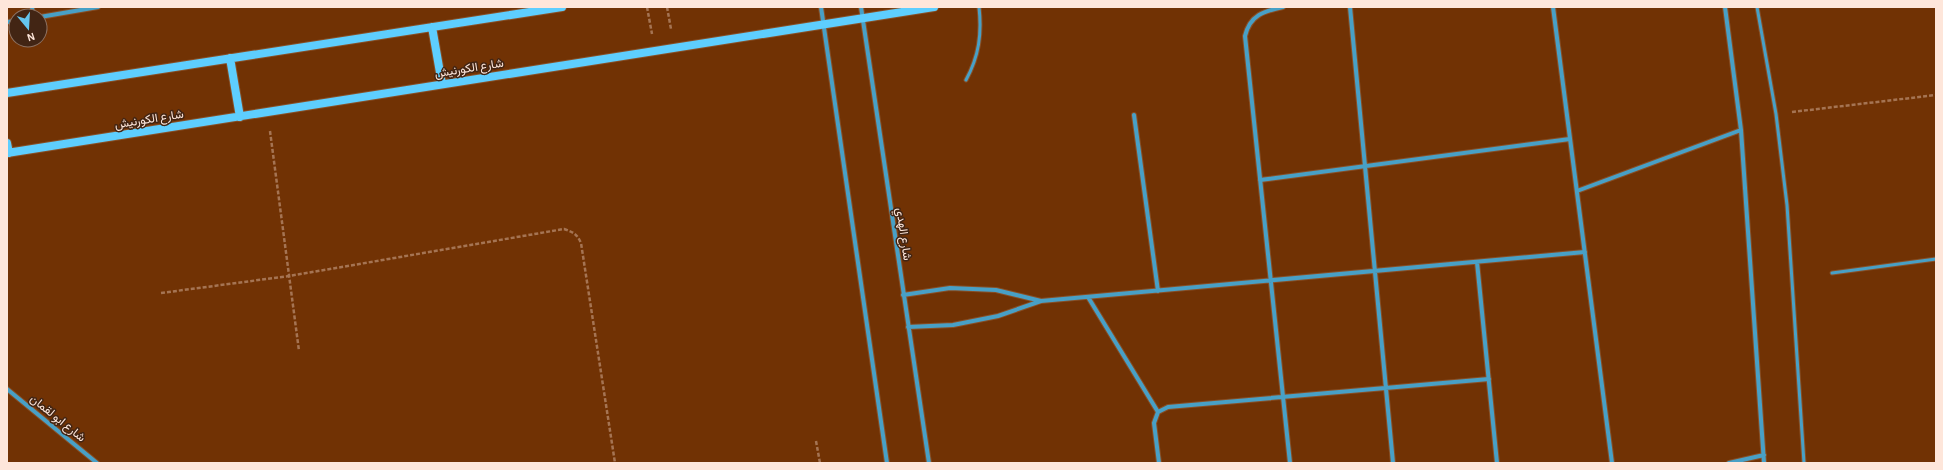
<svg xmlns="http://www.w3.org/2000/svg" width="1943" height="470" font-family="'Alegreya Sans',Vazirmatn,sans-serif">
<rect width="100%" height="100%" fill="#713204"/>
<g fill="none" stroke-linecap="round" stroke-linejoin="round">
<defs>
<path id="lane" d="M1757,7l19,107 11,91 17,258
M966,80c13,-24 16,-46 13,-73
M1832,273l104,-14"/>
<path id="street" d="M32,7l1,9
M821,7l66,456
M861,7l68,456
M1283,7c-19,4 -33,8 -38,29l45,427
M1350,7l43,456
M1553,7l59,456
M1725,7l16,123 23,333
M40,17l58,-10
M7,22l9,-1
M1134,115l24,176
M1260,180l310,-41
M1577,191l164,-61
M1477,262l20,201
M903,295l47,-7 46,2 45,11
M1088,297l70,115
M908,327l45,-2 45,-9 43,-15 544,-49
M7,389l90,74
M1159,463l-5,-40 4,-11 10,-5 321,-28
M1729,463l35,-8"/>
<path id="secondary" d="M432,27l10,57
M230,58l10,59
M7,93l555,-86
M7,143l2,10
M7,153l927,-146"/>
</defs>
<!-- lane casing -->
<use href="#lane" stroke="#884f26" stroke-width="5"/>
<!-- street casing -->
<use href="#street" stroke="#884f26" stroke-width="6"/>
<!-- secondary casing -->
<use href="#secondary" stroke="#884f26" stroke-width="10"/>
<!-- path -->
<path stroke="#a57453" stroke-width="2.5" stroke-dasharray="4 2" stroke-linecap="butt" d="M647,7l5,27
M667,7l4,22
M1792,112l144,-17
M270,131l29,220
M161,293l128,-17 275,-47c9,3 13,5 17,14l34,220
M816,441l4,22"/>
<!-- lane -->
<use href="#lane" stroke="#48a0c6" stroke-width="3"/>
<!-- street -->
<use href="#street" stroke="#48a0c6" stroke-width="4"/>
<!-- secondary -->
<use href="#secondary" stroke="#5ecefe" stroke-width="8"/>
</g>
<g text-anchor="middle" stroke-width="3" stroke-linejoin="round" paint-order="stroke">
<!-- street labels -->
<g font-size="12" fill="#fee6da" stroke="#422514">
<text transform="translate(469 68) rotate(-9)" y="4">شارع الكورنيش</text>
<text transform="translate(149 119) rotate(-9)" y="4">شارع الكورنيش</text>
<text transform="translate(904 234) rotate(82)" y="4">شارع الهدي</text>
<text transform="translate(58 418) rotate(39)" y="4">شارع ابو لقمان</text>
</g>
</g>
<!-- border -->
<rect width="1943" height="470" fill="none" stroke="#fee6da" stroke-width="16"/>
<!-- north arrow -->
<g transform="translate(28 28) rotate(162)"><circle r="19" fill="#422514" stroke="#8d7263"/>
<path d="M0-3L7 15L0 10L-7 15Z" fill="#65c5ee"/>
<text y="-6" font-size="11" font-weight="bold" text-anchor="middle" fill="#fee6da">N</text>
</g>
</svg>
